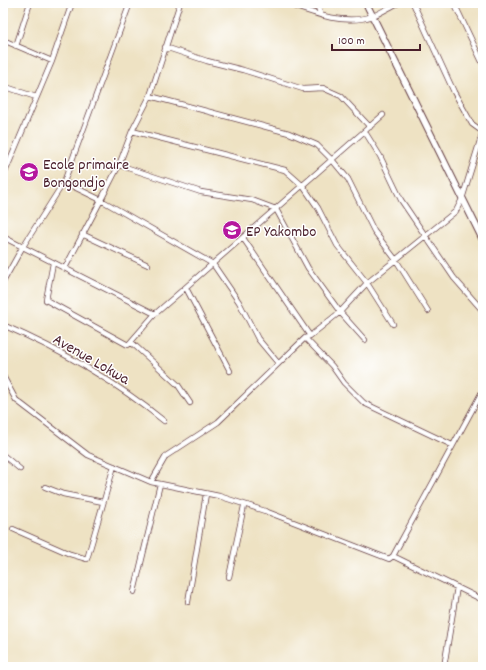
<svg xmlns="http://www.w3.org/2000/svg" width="486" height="670" font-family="Dekko,sans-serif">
<rect width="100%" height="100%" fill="#fff"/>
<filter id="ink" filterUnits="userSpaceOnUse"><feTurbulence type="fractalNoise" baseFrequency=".025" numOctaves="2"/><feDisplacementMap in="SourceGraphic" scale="8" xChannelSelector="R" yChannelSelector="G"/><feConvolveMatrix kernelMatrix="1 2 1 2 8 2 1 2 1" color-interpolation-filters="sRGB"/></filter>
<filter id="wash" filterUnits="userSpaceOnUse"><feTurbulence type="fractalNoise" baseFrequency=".012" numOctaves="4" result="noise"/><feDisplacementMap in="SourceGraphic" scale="16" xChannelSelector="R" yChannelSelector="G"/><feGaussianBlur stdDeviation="0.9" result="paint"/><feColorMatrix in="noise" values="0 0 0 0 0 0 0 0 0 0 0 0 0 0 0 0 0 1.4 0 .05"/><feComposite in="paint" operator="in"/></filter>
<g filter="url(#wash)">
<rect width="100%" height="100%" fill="#eee2c3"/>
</g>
<g filter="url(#ink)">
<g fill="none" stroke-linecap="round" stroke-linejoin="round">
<defs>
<path id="minor" d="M285,3c27,10 59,23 88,13 9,-4 17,-9 25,-13
M316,3l5,12
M413,3l41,89 18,32 11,8
M454,3l29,61
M3,40l49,21
M16,46l14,-43
M165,47l42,14 36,9 60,19 20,-1 18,8 29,31
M3,86l33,11
M150,96l139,37 28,12 16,16 15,18 26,52 22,29 32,51
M132,131l153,39 18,16 15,22 19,37 30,38 26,41
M365,132l15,24 21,44 53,78 29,33
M119,165l82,27 51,8 24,9 32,59 32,44 25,28
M3,177l49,-116 20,-58
M64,182l37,18 112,64 26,38 19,37 20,24
M82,234l66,31
M3,237l152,77
M243,238l67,98 30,-24 27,-29 89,-72 6,-12 21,-68
M53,263l-7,37 82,45 27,-31 228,-199
M65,268l36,-68 18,-35 13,-34 18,-35 30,-93
M3,282l19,-34 42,-66 66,-179
M186,288l44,83
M3,325c58,25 112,56 161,96
M305,338l27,28 12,17 20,20 88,42
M131,342l47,43 12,18
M3,376l13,24 72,55 63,27 68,14 46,15 124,48 4,-3 90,-166
M3,455l17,14
M151,482l15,-26 52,-34 87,-84 5,-2
M45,487l18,7 40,8
M13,529l57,25 17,5 27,-93
M393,556l90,44
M229,577l15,-71
M134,592l26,-108
M188,602l18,-108
M444,667l13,-80"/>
<path id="tertiary" d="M366,3l117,237"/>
</defs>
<!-- minor casing -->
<use href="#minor" stroke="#633c42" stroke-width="6"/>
<!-- tertiary casing -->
<use href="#tertiary" stroke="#633c42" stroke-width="8"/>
<!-- minor -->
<use href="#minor" stroke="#fff" stroke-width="4.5"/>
<!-- tertiary -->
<use href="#tertiary" stroke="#fff" stroke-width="6"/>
</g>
</g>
<!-- icons -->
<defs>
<symbol id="school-disc" viewBox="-11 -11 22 22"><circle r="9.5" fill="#b5179e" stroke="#fff"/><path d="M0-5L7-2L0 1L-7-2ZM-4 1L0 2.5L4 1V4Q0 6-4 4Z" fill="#fff"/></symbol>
</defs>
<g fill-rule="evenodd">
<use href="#school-disc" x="18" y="161" width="22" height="22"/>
<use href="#school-disc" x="221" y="219" width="22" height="22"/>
</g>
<g text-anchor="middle" stroke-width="3" stroke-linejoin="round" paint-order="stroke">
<!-- poi labels -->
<g font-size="16" fill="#4a1f2b" stroke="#fff" text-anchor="start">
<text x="43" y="169">Ecole primaire<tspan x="43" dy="18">Bongondjo</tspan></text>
<text x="246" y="236">EP Yakombo</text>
</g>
<!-- street labels -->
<g font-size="16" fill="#4a1f2b" stroke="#fff">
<text transform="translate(92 358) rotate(30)" y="6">Avenue Lokwa</text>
</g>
</g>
<!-- margin -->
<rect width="486" height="670" fill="none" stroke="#fff" stroke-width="16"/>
<!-- scale -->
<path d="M332 44v6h88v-6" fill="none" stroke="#4a1f2b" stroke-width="2"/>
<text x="338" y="44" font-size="12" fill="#4a1f2b" stroke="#ffffff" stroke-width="3" paint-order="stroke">100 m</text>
</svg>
